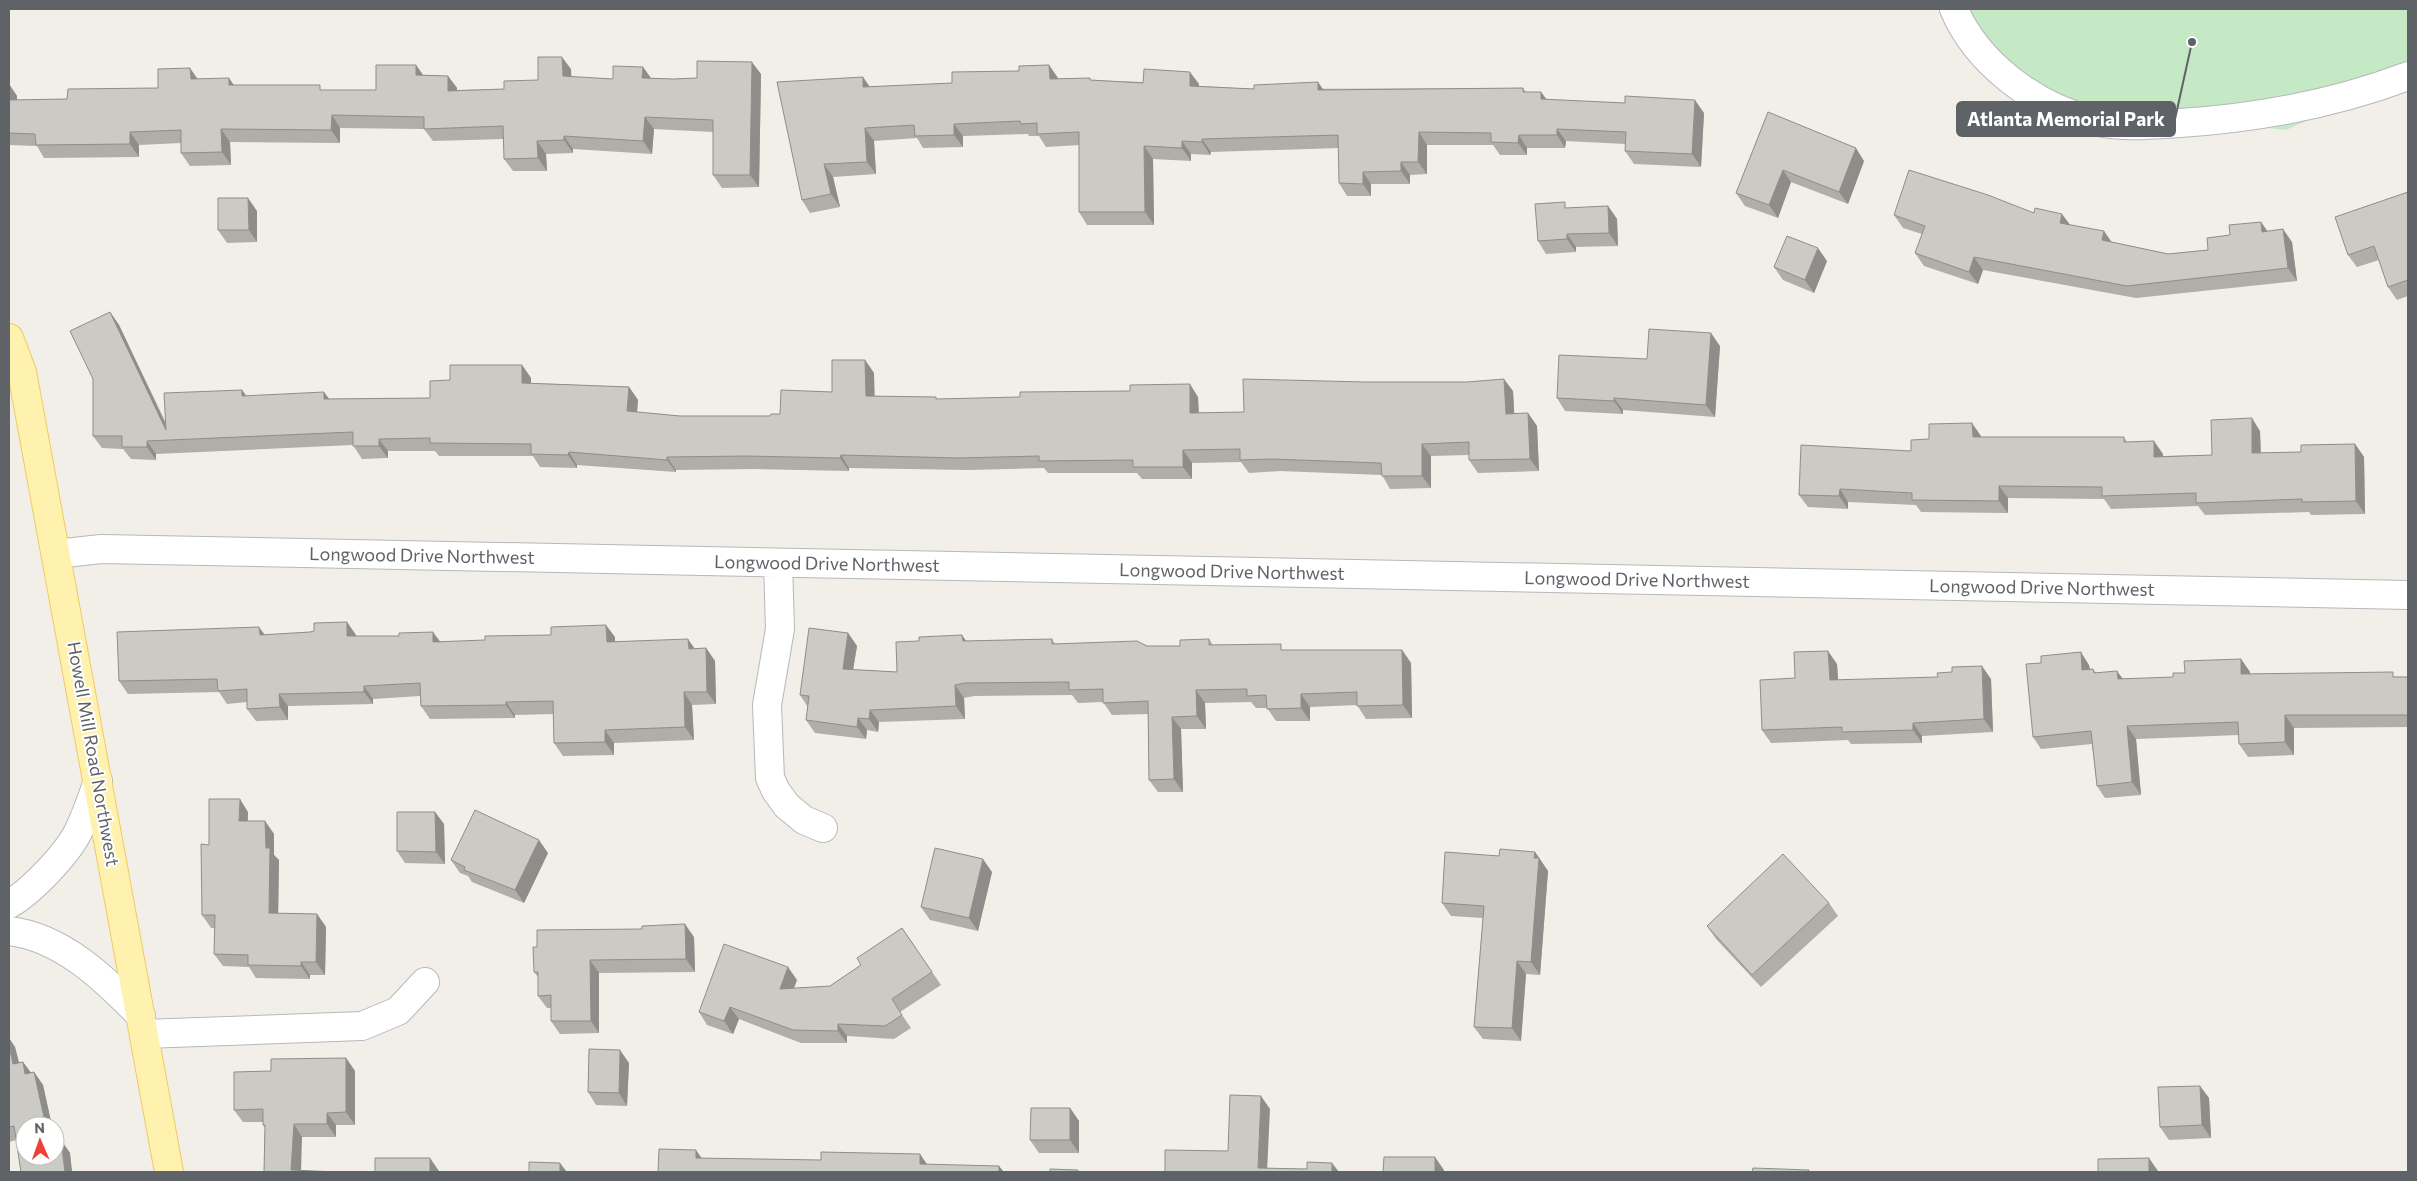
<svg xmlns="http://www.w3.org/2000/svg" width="2417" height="1181" font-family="Commissioner,sans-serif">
<rect width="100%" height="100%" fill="#f1efe8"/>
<!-- green -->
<path fill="#c5e8c5" d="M1952,9h456v66l-122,55 -270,-30z"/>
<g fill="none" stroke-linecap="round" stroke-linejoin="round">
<defs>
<path id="minor" d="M1954,9c22,53 80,97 136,111 29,8 60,5 90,3 78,-5 154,-19 228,-47
M56,554l45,-5 2307,46
M778,563l2,66 -13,76 3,73 6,13 11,15 17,14 19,8
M9,904c21,-11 58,-50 69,-72 8,-16 14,-34 20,-51
M9,931c53,6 96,48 132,85
M144,1034l218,-8 36,-15 27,-29"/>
<path id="major" d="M9,338l13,34 147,800"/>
</defs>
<!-- minor casing -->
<use href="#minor" stroke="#b5b8bc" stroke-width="30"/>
<!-- major casing -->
<use href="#major" stroke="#f2c960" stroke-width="30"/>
<!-- minor -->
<use href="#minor" stroke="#fff" stroke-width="28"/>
<!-- major -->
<use href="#major" stroke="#fff2af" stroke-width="28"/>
</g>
<!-- wall -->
<path fill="#afaea9" d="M416,65l7,10 25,1 9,12v2l47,-1 34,-9 33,-11v8l42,2 30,-12 8,11 22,1 24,-1 64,-4 -2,113 -37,1 -9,-13v-43l-59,-3 -2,25 -79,-5v4l-27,1 1,17h-34l-9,-12v-20l-71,2 -9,-12 -84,-1v15l-110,-1 1,23 -41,1 -9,-13v-10l-42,2v12l-95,1 -7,-12 -28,-1v-61l8,12v4l50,-1 91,-11 40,-9 36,6 89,5h53z
M1049,65l9,14 141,5v2l55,3 269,-1 3,4h15l5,7 158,14 -3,54 -67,-3 -9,-13v-7l-59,-3 -1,7h-38v7h-27l-7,-10h-66v29l-17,1v9h-39v12h-24l-8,-13v-35l-128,4 -1,3 -19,-1v7l-38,-2 1,66h-67l-8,-13v-67l-33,2 -7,-11h-10l-1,-2 -65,2v11l-40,1 -6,-10 -43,3 2,33 -43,3 7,30 -30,6 -8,-13 68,-113 82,-4z
M1768,112l96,49 -16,43 -57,-22 -13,36 -33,-12 -9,-13z
M2408,192v104l-11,4 -9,-13 -9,-27 -22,7 -9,-12z
M1608,206l9,13 1,27 -42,1v5l-30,2 -8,-13 31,-33z
M257,211v31l-30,1 -9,-13z
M2034,213l36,12 42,17 56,12 40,-4 22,-15 31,-13 6,9 25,11 5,39 -161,17 -153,-28 -5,14 -54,-18 -9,-13 7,-19 -19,-6 -9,-13z
M1827,261l-13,32 -31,-13 -9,-13z
M110,312l9,13 47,98 76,-33 4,6 83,3 101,-1 20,-18 72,-15 9,13v5l98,4 9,13 -1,12 43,4h90l10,-2 52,-22 33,-32 9,13v23l64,3 260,-2 1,16 45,-1 269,-21 1,23 14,-1 9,13 2,45 -61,2 -9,-13v-5l-38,1v32l-41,1 -8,-14 -102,-4 -31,2 -8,-11 -49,1v16h-50l-5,-6h-89l-4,-5 -76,2 -119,-2v3l-94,-2 -79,1v2l-99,-7v3l-37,-1 -7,-11h-94l-4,-5h-47v7l-26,1 -9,-14 -197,9v6l-25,-1 -8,-10 -21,-1 -9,-12z
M1720,346l-5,71 -92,-7v4l-58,-3 -8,-13 90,-39z
M2260,431l1,22 40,-1 54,-8 9,13 1,57 -54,1 -2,-3 -104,3 -7,-9 -87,3 -7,-10 -96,-1v15l-87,-1 -5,-7 -68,-3v7l-40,-2 -9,-12 112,-44 18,-12 52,-3v1h143l3,5 36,12v2l49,-1z
M347,622l9,14 84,6 175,-5v5l80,7 11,-1 9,13 1,43 -24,1 2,35 -80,3v12l-51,1 -9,-13 -1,-29 -38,1v3l-85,1 -9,-13 -1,-10 -47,3v5l-85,2v14l-32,1 -9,-12v-7l-20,2 -8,-12 -91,2 -9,-13 146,-46 45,-3z
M848,633l9,13 -4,24 44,2 69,-31 86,-2 3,5 92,2h33l29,-7 4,6 72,5h117l9,13 1,55 -46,1 -9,-14 -47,2v14h-34l-9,-13h-11l-5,-6 -46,1 1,26h-25l2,63h-25l-9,-12 -1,-66 -36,1 -9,-13 -25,1 -6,-8 -98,1 -10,2 1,21 -86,3 -1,10 -11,-2 -1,9 -51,-6 -9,-13 2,-13 -8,-12z
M2241,659l9,13v2l158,3v50l-114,1v27l-46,2 -9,-13v-9l-103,4 5,56 -36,3 -8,-12 -5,-42 -51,5 -8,-12 8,-74 48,2 1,4h3l3,4 27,6 50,-2 12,-4z
M1837,664l1,16 153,-1 2,53 -71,4v7l-71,1 -3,-4 -77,3 -9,-13 33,-52z
M248,812v9h17l9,13v21l5,5 -1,53 39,1 9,13 -1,48h-15v4l-54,-1 -7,-11 -26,-1 -9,-12 1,-26h-4l-9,-13 7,-70z
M435,812l9,12 1,40 -40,-1 -8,-12z
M1535,852l13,19 -8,104 -14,-1 -5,67 -38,-2 -9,-12 9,-109 -32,-2 -9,-13 57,-47z
M548,853l-24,50 -52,-21 -4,-6 -8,-3 -9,-13z
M992,872l-14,59 -48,-11 -9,-13z
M1829,903l9,13 -77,71 -45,-48 -9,-13z
M902,928l39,57 -41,27 11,16 -17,11 -47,-3v7h-46l-62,-24 -6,15 -26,-9 -8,-13 98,-32 -3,8 36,-2 31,-21z
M694,937l1,35 -96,1v60l-39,1 -9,-13v-13h-4l-9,-12v-19l-4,-5z
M9,1038l6,9 4,15h4l8,11 3,-1 9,13 9,41h-27v30h30v-18l1,3 5,-1 9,13 2,19h-51l-5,-32 -7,2z
M346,1058l9,13v54h-19v12h-34l-38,35 1,-44 -2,-3v-3h-20l-9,-12 37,-39z
M629,1063l-2,43 -31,-1 -8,-13z
M2200,1086l9,12 2,40 -42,2 -9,-13z
M1070,1108l9,13v32h-40l-9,-13z"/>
<!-- shaded-wall -->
<path fill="#8f8d8a" d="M562,57l9,12 1,20 -9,-13z
M752,62l9,12 -2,113 -9,-12z
M416,65l9,13 -9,-3z
M1049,65l9,13 1,14 -9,-13z
M643,67l9,13 -10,-2z
M190,68l9,13 -8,-2z
M1190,72l9,12 -1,14 -8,-12z
M448,76l9,12v15l-9,-12z
M863,77l9,13 -9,-3z
M229,78l9,13 -9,-6z
M1318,82l9,13 -9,-5z
M9,84l8,12v16l-8,-11z
M1541,92l9,12 -9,-5z
M1695,100l9,13 -3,54 -9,-13z
M332,115l8,13v15l-9,-13z
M645,117l9,12 -2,25 -9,-13z
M954,124l9,12v11l-9,-12z
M865,128l9,13 2,33 -9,-12z
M221,129l9,13 1,23 -9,-13z
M1557,129l9,12 -1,7 -8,-13z
M130,132l9,13v12l-9,-13z
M1419,132l8,13v29l-9,-12z
M1519,135l8,13v7l-9,-12z
M564,136l9,13v4l-9,-13z
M1202,139l9,13 -1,3 -8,-13z
M537,141l9,13 1,17 -9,-13z
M1182,141l9,13v7l-9,-13z
M1144,146l9,13 1,66 -9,-13z
M1856,148l8,13 -16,43 -9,-12z
M1401,162l9,13v9l-9,-13z
M824,164l9,13 7,30 -9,-13z
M1783,170l8,12 -13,36 -9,-13z
M1363,172l8,12v12l-8,-12z
M248,198l9,13v31l-8,-12z
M1608,206l9,13 1,27 -9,-13z
M2062,214l9,12 -11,-3z
M2261,222l9,13 -8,-3z
M2283,229l9,13 5,39 -9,-13z
M2104,231l9,13 -11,-4z
M1567,234l9,13v5l-9,-13z
M1818,248l9,13 -13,32 -9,-13z
M1974,257l9,13 -5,14 -9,-12z
M110,312l9,13 54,115 -7,-10z
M1711,333l9,13 -5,71 -9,-12z
M865,360l9,13 1,35 -9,-12z
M522,365l9,13v18l-9,-13z
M1504,379l9,12 2,35 -9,-12z
M1190,384l8,13 1,28 -9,-12z
M629,387l9,13 -2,24 -9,-13z
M242,390l9,12 -9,-6z
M324,392l9,12 -9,-5z
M1614,398l9,12v4l-9,-13z
M1528,413l9,13 2,45 -9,-12z
M2252,418l8,13 1,35 -9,-13z
M1972,423l9,13 1,14 -9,-13z
M379,439l9,12v7l-9,-12z
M147,441l9,13v6l-9,-13z
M2154,441l9,13v15l-9,-12z
M1422,444l9,12v32l-9,-12z
M2355,444l9,13 1,57 -9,-13z
M1183,450l9,13v16l-9,-12z
M569,452l8,13v3l-9,-13z
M841,455l8,13v3l-9,-13z
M667,457l9,13v2l-9,-12z
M1999,486l9,12v15l-9,-12z
M1840,489l8,13v7l-9,-13z
M347,622l9,13v13l-9,-12z
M606,625l9,12v17l-8,-12z
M259,627l9,12 -8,-4z
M433,632l9,12 -9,-2z
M848,633l9,13 -6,36 -8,-13z
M962,635l9,13 -8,-7z
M688,639l9,13 -8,-3z
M706,648l9,13 1,43 -9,-12z
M1402,650l9,13 1,55 -9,-13z
M1828,651l9,13 2,29 -9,-13z
M2081,652l8,13 2,17 -9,-12z
M2241,659l9,13v15l-9,-13z
M1982,666l9,13 2,53 -9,-13z
M2117,671l9,12 -8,-4z
M955,685l9,13 1,21 -9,-13z
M364,686l9,13v5l-9,-12z
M1196,690l9,13 1,26 -9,-13z
M684,692l8,13 2,35 -9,-13z
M279,694l9,12v14l-8,-13z
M1301,694l9,13v14l-9,-13z
M506,702l9,13v3l-9,-13z
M870,710l9,12 -1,10 -9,-13z
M2285,715l9,13v27l-9,-13z
M1172,717l9,12 2,63 -9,-13z
M858,718l9,12 -1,9 -9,-12z
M1913,723l9,13v7l-9,-13z
M2127,726l9,13 5,56 -9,-13z
M605,730l9,13v12l-9,-13z
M240,799l8,13 -1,22 -8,-13z
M435,812l9,12 1,40 -9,-12z
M265,821l9,13v21l5,5 -1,65 -9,-12 -3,-65z
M539,840l9,13 -24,50 -9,-13z
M1535,852l13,19 -8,104 -9,-13z
M983,859l9,13 -14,59 -9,-13z
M317,914l9,13 -1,48 -9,-13z
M685,924l9,13 1,35 -9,-13z
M590,960l9,13v60l-8,-12z
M1517,961l9,13 -5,67 -9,-13z
M301,962l9,13v4l-9,-13z
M788,967l9,13 -8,21 -9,-12z
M730,1007l9,12 -6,15 -9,-13z
M838,1024l9,12v7l-9,-12z
M9,1038l6,9 7,29 -9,-12 -4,-19z
M620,1050l9,13 -2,43 -8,-13z
M346,1058l9,13v54l-9,-13z
M23,1062l9,12h-7z
M34,1072l9,13 9,41h-6z
M2200,1086l9,12 2,40 -9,-13z
M1261,1096l9,13 -3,63 -9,-4z
M1070,1108l9,13v32l-9,-13z
M327,1113l9,12v12l-9,-13z
M294,1124l8,13 -1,35 -10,-2z
M61,1140l9,13 2,19h-7z
M696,1150l9,13 -9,-5z
M920,1154l9,13 -9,-3z
M1435,1157l9,13v2h-9z
M430,1158l9,13v1h-9z
M2149,1158l9,13v1h-9z
M560,1163l7,9h-7z
M1332,1163l7,9h-7z
M999,1166l5,6h-5z"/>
<!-- building -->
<path fill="#cccac5" stroke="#8f8d8a" d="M538,57h24l1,19 50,3v-13l30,1 -1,11 31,1 24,-1v-17l55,1 -2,113h-37v-55l-68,-3 -2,24 -79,-5v4l-27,1 1,17 -34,1 -1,-33 -79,3v-12l-92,-2 -1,15 -110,-1 1,23 -41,1v-23l-51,2v12l-94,1 -1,-11 -26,-1v-33l58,-1 1,-10 90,-1v-19l32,-1 1,11 38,-1v7h91v5h56v-25h40v10l32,1v15l56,-2v-8l34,-1z
M1049,65l1,14 40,-1v2l53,3 1,-14 46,3v14l64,3v-4l64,-3v8l205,-2v4h18v7l84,4v-7l70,4 -3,54 -67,-3 1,-19 -69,-3v6h-38l-1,8 -27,-1v-9l-72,-1 -1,30h-17v9l-38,1v12l-24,-1 -1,-48 -136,4v3l-20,-1v7l-38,-2 1,66h-66v-80l-42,2v-11l-16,1 -1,-3 -66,3v11l-39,1 -1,-11 -49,3 2,34 -43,2 7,30 -29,6 -25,-118 86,-5v10l89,-4v-11l67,-1v-5z
M1768,112l88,36 -17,44 -56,-22 -14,35 -33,-12z
M1909,170l79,25 46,18 1,-5 27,6 -2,9 44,8 -2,9 66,14 40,-4 -1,-12 23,-3 -1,-10 32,-3 1,10 21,-3 5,39 -161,18 -153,-29 -5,15 -54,-19 10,-27 -31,-11z
M2408,192v88l-20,7 -14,-41 -26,9 -13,-38z
M218,198h30l1,32h-31z
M1565,202v6l43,-2 1,27 -42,1v5l-29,2 -3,-37z
M1787,236l31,12 -13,32 -31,-13z
M110,312l56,118 -2,-37 78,-3v6l82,-4v7l106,-1v-17l20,-1v-15h72v18l107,4 -2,24 53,5h90l1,-2h9l1,-24 51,2v-32h33l1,36 70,1v2l84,-2v-5l110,-1v-6l60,-1v29l54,-1 -1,-33 122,3h102l37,-3 2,35 22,-1 2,46 -61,1v-18l-47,2v32h-40l-1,-13 -110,-4 -31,1v-11l-57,1v17h-50v-7l-94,1v-5l-80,2 -118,-3 -1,3 -94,-2 -79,1v3l-98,-8 -1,3 -37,-1v-10l-101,-1v-5l-51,1v7h-26v-14l-206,9v6h-25v-11h-29v-57l-23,-48z
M1649,329l62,4 -5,72 -92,-7v3l-57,-3 2,-43 88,4z
M2252,418v35l49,-1v-7l54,-1 1,57 -54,1v-3l-106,4v-10l-94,3v-9l-103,-1v15l-87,-1v-7l-72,-4 -1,7 -40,-1 2,-50 110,6v-11l18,-1v-15l43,-1 1,14h151v5l30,-1v16l58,-2 -1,-35z
M347,622v14h52v-3l34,-1v10l52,-2v-4l66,-1v-8l55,-2 1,17 81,-3 1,10 17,-1 1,44h-23l1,35 -80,3v12l-51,1 -1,-42 -47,1v3l-85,1 -1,-23 -56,3v6l-85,2 1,13 -33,2v-20l-29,2 -1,-12 -98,2 -2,-49 142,-5 1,8 50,-3 4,-1v-8z
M809,628l39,5 -5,36 54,3 -1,-30 23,-1v-4l43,-2 1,6 89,-2v5l85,-3 10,5h33v-6l29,-1v6l72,-1v6h121l1,55 -46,1v-14l-56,2v14l-34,1 -1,-14 -19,1v-7l-51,1 1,26 -25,1 2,62 -25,1 -1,-79 -45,2v-14l-34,1v-8l-104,1 -10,2 1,21 -86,4 -1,9 -11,-1 -1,9 -51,-7 3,-24 -9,-1z
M1828,651l2,29 108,-3 -1,-4 15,-1v-5l30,-1 2,53 -71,4v7l-71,2v-5l-80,3 -2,-50 35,-2 -1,-26z
M2081,652l1,18 11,-1 1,4 23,-2 1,8 55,-2v-4h12l-1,-12 57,-2v15l152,-2v5h15v38h-123v27l-46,2 -1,-22 -111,4 5,56 -35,4 -6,-55 -58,6 -7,-73 15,-1v-7z
M209,799h31l-1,22h26l1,27h4l-1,65 48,1 -1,48h-15v4l-53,-1v-10l-34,-1 1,-39h-13l-1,-71 8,1z
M475,810l64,30 -24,50 -51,-20 1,-3 -14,-7z
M397,812h38l1,40 -39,-1z
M935,848l48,11 -14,59 -48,-11z
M1500,849l35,3 -1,6h5l-8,104 -14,-1 -5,67 -38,-1 10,-121 -42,-3 3,-51 54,4z
M1783,854l46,49 -77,72 -45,-49z
M685,924l1,35 -96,1 1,61h-40v-26l-13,1v-24h-4l-1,-25h4v-17l105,-1v-3z
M902,928l30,44 -40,27 10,16 -17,11 -47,-2v7l-45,-1 -63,-23 -6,14 -25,-9 25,-68 64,23 -8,22 50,-3 31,-21 -4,-7z
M9,1045l4,19 10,-2 2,12 9,-2 12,54h-21v30h30v-15l6,-1 4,32h-44l-7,-46 -5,1z
M589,1049l31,1 -1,43 -31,-1z
M346,1058v54l-19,1v11h-33l-3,46 47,2h-74l1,-47h-2v-16l-29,1v-38l37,-1v-12z
M2200,1086l2,39 -42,2 -2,-40z
M1230,1095l31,1 -3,72 49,1v-7l25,1v9h-167v-22l63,1z
M1031,1108h39v32h-40z
M659,1149l37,1v8l125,2v-8l99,2v10l79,2v6h-341z
M1384,1157h51v15h-52z
M375,1158h55v14h-55z
M2149,1158v14h-51v-13z
M529,1162l31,1v9h-31z
M1753,1168l56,2v2h-57z
M1050,1169l28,1v2h-28z"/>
<g text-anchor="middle" stroke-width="4" stroke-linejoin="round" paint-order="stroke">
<!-- street labels -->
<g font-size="18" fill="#5f6368" stroke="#fff">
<text transform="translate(422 556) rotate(1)" y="6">Longwood Drive Northwest</text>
<text transform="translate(827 564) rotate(1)" y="6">Longwood Drive Northwest</text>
<text transform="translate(1232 572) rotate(1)" y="6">Longwood Drive Northwest</text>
<text transform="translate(1637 580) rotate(1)" y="6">Longwood Drive Northwest</text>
<text transform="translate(2042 588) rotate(1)" y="6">Longwood Drive Northwest</text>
<text transform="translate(93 754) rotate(80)" y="6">Howell Mill Road Northwest</text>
</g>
</g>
<!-- callouts -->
<path fill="none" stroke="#5f6368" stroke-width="2" d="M2192 42L2175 119"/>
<circle fill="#5f6368" stroke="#fff" stroke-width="2" cx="2192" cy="42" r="5"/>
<rect fill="#5f6368" stroke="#5f6368" stroke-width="2" x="1957" y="102" width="218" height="34" rx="5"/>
<g font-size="19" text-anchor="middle" font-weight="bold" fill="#fff">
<text x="2066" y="126">Atlanta Memorial Park</text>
</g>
<!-- border -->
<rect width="2417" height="1181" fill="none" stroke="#5f6368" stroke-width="20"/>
<!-- north arrow -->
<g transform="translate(40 1141) rotate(358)"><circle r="24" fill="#ffffff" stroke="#bfc1c3"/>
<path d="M0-4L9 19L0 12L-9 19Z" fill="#ea4335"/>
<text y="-8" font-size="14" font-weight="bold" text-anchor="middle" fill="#5f6368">N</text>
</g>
</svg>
